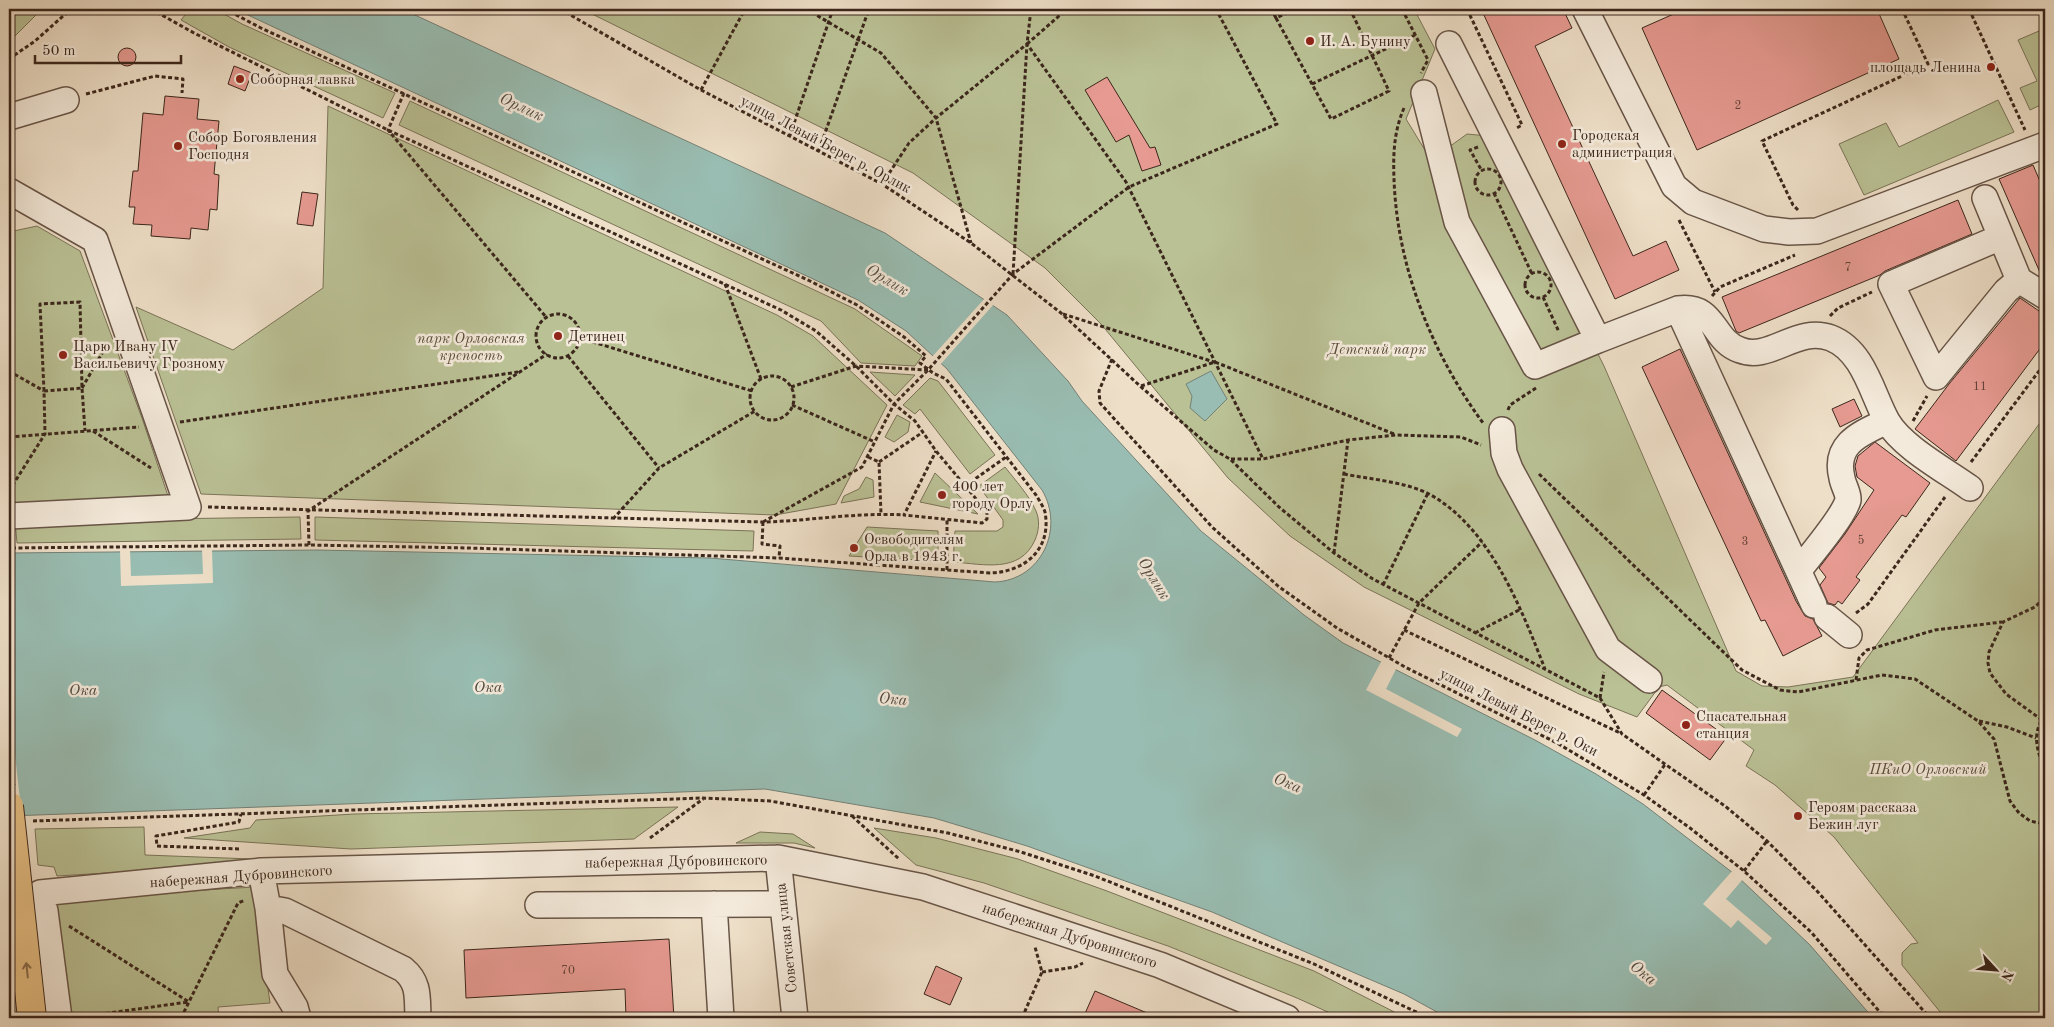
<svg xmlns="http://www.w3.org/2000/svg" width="2054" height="1027" font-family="'Old Standard TT',serif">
<rect width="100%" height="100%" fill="#eedfc8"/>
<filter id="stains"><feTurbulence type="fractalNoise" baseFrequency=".004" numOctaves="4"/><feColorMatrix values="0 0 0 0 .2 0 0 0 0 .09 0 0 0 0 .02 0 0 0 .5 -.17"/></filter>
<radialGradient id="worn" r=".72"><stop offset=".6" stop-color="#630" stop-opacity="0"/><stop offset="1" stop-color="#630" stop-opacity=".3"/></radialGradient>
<!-- green -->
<path fill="#bac195" stroke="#7b7458" d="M9,9h33l-28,28 -5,1z
M190,9h25l27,15 153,69 -12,25 -154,-71 -48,-27z
M582,9h832l21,40 -29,70 25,41 36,-26 21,2 116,230 132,305 26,15 26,1 65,-10 192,-261v602h-100l-43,-53v-12l9,-9 7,-1 -84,-106 -59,-52 -29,-19 8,-16 -87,-65 -8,2 -22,30 -58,-23 -215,-107 -74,-51 -62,-58 -127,-154 -56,-56 -132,-95z
M2039,31l6,13v59l-15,7 -10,-22 17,-7 -19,-41z
M1998,100l16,32 -150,63 -25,-51 47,-21 13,24z
M410,101l445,208 67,47 -7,10 -54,-3 -40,-42 -422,-196z
M328,106l449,209 36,21 74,69 -51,99 -61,11 -574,-21 -65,-187 97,43 90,-62z
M37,226l43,25 62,167 26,78 -157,11 -2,-9v-266z
M870,372l45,3 -20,21z
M930,378l8,3 57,74 -25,19 -50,-65 -5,5 -12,-9z
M897,415l13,7 -2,10 -14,10 -9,-5z
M1005,467c10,13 24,28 31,44 4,9 3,20 -1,29 -15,34 -52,24 -82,22l2,-31h42l6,-4v-7l-24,-34z
M935,473l43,41 -58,-12z
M866,477l7,3 1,17 -33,6 3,-7 15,-7z
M300,517l1,22 -284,4 -2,-22z
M315,517l439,14 -1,20 -438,-11z
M867,527l71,4v30l-89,-5z
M678,807l-44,32 -283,10 -167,-11 66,-10 6,-8 98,-6z
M144,827l1,28 161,6 -249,15 -3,-9 -16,-2 -3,-36z
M874,828l62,10 82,21 89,32 207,80 92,47h-65l-44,-20 -129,-52 -184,-63 -68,-18z
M760,832l33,2 22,14 -21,-5h-58z
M254,887l16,116 -52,4 1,11h-151l-15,-119z"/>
<!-- water -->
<path fill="#99bdb2" stroke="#748176" d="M235,9h167l483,224 122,82 61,66 14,20 119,130 103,84 39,28 192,97 61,34 47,30 94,72 73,69 63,73h-425l-44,-24 -192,-82 -185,-66 -93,-28 -169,-29 -756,27v-263l308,-3 393,8 285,24c46,-2 70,-53 47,-92l-95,-121 -41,-38 -48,-31z
M1211,371l16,28 -22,22 -15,-13 2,-12 -6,-12z"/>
<!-- pier -->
<path fill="#eedfc8" d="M986,297l8,7 -55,62 -8,-8z
M202,549h10l1,34 -92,3 -1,-36h10l1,26 72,-2z
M1382,660l15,7 -11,22 76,40 -5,8 -91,-47z
M9,701l13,117h-13z
M1733,870l10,9 -17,20 46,39 -6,7 -28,-25 -7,8 -28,-24z"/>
<!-- building -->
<path fill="#e69a91" stroke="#3c271c" d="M1492,9h71l9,19 -37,18 98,210 33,-15 13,29 -64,29 -132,-286z
M1685,9h192l22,50 -202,91 -55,-122z
M118 57a9 9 0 1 1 18 0a9 9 0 1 1-18 0Z
M234,66l18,7 -7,18 -17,-7z
M1107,77l43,71 5,-1 6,18 -19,6 -13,-36 -13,7 -31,-52z
M165,96l34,3 -2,20 22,2 -5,53 5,1 -2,35 -7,-1 -2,21 -17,-2 -1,11 -39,-3 1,-11 -19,-1 2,-17h-6l4,-36h5l5,-58 20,2z
M2033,165l12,28v86l-3,-2 -43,-98z
M302,192l16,2 -5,32 -16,-2z
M1958,200l14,34 -87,37 -5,4 -141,58 -3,-2 -14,-34z
M2020,298l25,17v27l-89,119 -41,-32 34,-45z
M1680,349l116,252 9,15 8,3 9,17 -39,20 -18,-36 -4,1 -119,-254z
M1854,399l8,17 -22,11 -8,-18z
M1875,442l55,41 -24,34 -4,-2 -46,62 4,3 -18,24 -4,-3 -3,4 -7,-2 -8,-18 6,-8 -7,-9 26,-34 29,-44 -17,-13 -2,-11 3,-10z
M1662,690l65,47 -17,23 -64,-47z
M669,939l5,79h-48l-1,-29 -159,9 -2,-48z
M936,966l26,12 -12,27 -26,-11z
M1095,991l64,27h-76z"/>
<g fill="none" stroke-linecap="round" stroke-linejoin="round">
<defs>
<path id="minor" d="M1585,9l89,177 19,16 71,27 25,3 28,-1 228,-86
M1449,44l149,296 80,-31c38,-5 33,31 62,41 30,12 57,-25 91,-12 33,13 41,56 56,83 15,26 58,49 83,67
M1424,93l33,129 78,144 63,-26
M9,117l57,-17
M9,191l86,49 93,267 -179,9
M1985,198l34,82 26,16
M2001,237l-110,47 45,93 70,-86 13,-11
M1678,309l136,296
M1502,430l2,23 6,16 98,180 41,31
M1799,570c11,-14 45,-54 49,-70 1,-6 -5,-15 -6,-22 -9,-35 20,-45 45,-57
M1827,617l22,18
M778,858l17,160
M261,871l7,37 7,66 20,33 3,11
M714,904l7,114
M538,905l245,-1
M268,908l17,3 118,58c17,14 14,29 15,49
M59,1018l-14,-107 -5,-18 221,-22 517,-13 145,29 237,78 127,53"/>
</defs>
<!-- minor casing -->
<use href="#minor" stroke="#685547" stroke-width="28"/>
<!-- path -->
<path stroke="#3c271c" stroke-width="3" stroke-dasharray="4 2.5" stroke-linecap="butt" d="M48,9l17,5
M151,9l43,24 194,97 393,180 35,21 40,35 38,38 21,17 21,30 51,61v7l-5,4 -78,-8 32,-64
M560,9l141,81 181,94 89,59 90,70 79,73 74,64 16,9 49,48 55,46 39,26 227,119 22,36 103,72 42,35 50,50 113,127
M806,9l75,44 55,65 35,125
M1056,9l6,5
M1271,9l5,9 20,-9
M1402,9l26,51 -7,13
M1467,9l55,116 -7,4
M1969,9l56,121
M1276,18l55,101 58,-28 -39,-82
M9,26l4,29
M1027,44l40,-35
M9,59l26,-18 36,-32
M1312,84l103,-49
M701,90l44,-81
M404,93l-16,37 158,187
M86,94l69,-18 28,3 -1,14
M1404,108c-10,23 -11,46 -10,71 3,87 37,173 89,244
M790,135l43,-126
M1478,147l-8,3 12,21
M819,150l50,-141
M1475 182a13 13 0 1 1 26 0a13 13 0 1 1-26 0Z
M882,184l27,-41 27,-25 91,-74 99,138 137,277
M1494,193l38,81
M1798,210l-5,-5 -31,-64 166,-77 -26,-55
M1679,220l36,72
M1525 285a13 13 0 1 1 26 0a13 13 0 1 1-26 0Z
M1013,274l14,-230 4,-35
M725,284l36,95
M1712,296l8,-9 75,-32
M1543,297l16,35
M1063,314l151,48
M536 336a22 22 0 1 1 44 0a22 22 0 1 1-44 0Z
M1830,316l8,-8 34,-16
M580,338l172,53
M568,356l91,112
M1112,359l-13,32 1,12 112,124 66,59 59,42 68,39 152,76 87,52 46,33 54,43 67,61 74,86
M9,371l35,20
M750 398a22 22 0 1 1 44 0a22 22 0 1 1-44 0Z
M1141,386l74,-24 179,72
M791,387l65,-21 72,4
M82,388l26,-45
M44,391l-4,-87 40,-2 2,86
M792,405l83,37
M1508,410l2,-5 26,-17
M1913,421l14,-25
M180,422l338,-50
M93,431l58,37
M9,437l130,-10
M868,457l11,5 2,52
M1231,459h32l85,-19 48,-5 65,2 20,8
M879,462l44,-30
M1971,462l74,-99
M1344,474c25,5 62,8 85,20 61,33 92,114 116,175
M1539,474l203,196 38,20 18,2 84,-17 33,4 63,42 16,18 16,62 9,12 11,8 15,3
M965,486l41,-29
M9,491l36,-57 -1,-43 38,-3 3,43
M208,507l555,15c46,-1 95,-10 141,-7
M613,519l46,-51 96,-57
M763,522l99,-55 32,-63 34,-34 85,-96 116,-87 148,-63 -60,-113
M763,522l-1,22 18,2 -1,12
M9,537l1,11 299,-3 160,3 310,10 211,15c34,-1 62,-23 55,-61 -2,-6 -6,-12 -9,-17l-90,-116 -13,-6 -13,-10 6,-7 -22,-19 -47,-32 -47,-24 -549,-253 -36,-19
M309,545l-1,-34 239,-157
M1334,553l14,-113
M947,570v-50
M1383,585l45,-92
M1856,613l12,-9 77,-107
M1404,630l216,103
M1475,633l46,-24
M1389,658l30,-55 63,-61
M1856,680l3,-22 8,-8 68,-20 67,-8
M1600,698l4,-26
M2045,716c-14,16 -8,36 0,53
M2042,720l-36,-26 -16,-21 -2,-10 1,-11 14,-30 32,-15 10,-10
M1979,721l28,6 29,11
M1644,795l22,-32
M852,816l47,43
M33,821l670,-23 67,3 178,32 73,19 74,24 219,88 115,54
M650,838l53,-39
M239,849l-82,-3 -1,-10 83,-14 2,-8
M1744,871l23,-30
M69,926l120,76
M1042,972l33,-5 8,-4
M1309,1014l9,4
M80,1017l108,-15
M181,1018l57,-115 7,-3
M1022,1018l20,-46 -7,-25"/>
<!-- minor -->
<use href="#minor" stroke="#f4eadb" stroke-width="25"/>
<!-- tram -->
<path stroke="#3c271c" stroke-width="1" d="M9,913l11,105"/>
<defs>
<path id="major-bridge" d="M9,806l23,212"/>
</defs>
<!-- major-bridge casing -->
<use href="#major-bridge" stroke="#3c271c" stroke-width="30" stroke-linecap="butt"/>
<!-- path-bridge -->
<path stroke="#3c271c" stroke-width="3" stroke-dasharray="4 2.5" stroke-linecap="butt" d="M9,739l5,46"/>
<!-- major-bridge -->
<use href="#major-bridge" stroke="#e7c084" stroke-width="28"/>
</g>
<!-- one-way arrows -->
<defs><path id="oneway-shaft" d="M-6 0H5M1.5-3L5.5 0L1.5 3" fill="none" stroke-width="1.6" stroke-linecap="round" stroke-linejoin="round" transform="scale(1.25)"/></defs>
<use stroke="#896c4b" href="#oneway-shaft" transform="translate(27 970) rotate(-96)"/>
<!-- markers -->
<g fill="#8f2418" stroke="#f4eadb" stroke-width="2">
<circle cx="1310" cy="41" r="5"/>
<circle cx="1991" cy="67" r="5"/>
<circle cx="240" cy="79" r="5"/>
<circle cx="1562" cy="144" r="5"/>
<circle cx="178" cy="146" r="5"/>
<circle cx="558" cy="336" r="5"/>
<circle cx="63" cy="355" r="5"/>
<circle cx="942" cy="495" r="5"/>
<circle cx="854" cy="548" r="5"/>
<circle cx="1686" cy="725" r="5"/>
<circle cx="1798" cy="816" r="5"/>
</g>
<g text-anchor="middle" stroke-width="5" stroke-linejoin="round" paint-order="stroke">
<!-- number labels -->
<g font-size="12" fill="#664439">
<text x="1738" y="109">2</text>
<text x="1848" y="271">7</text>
<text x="1980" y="390">11</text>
<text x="1861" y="544">5</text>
<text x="1745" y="545">3</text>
<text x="568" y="974">70</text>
</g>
<!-- poi labels -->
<g font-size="15" fill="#3c271c" stroke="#f4eadb" text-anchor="start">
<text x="1320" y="46">И. А. Бунину</text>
<text x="1981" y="72" text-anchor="end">площадь Ленина</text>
<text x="250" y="84">Соборная лавка</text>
<text x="1572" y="140">Городская<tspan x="1572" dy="17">администрация</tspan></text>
<text x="188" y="142">Собор Богоявления<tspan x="188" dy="17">Господня</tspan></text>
<text x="568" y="341">Детинец</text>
<text x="73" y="351">Царю Ивану IV<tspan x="73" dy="17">Васильевичу Грозному</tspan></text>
<text x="952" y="491">400 лет<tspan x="952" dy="17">городу Орлу</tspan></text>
<text x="864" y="544">Освободителям<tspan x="864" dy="17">Орла в 1943 г.</tspan></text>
<text x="1696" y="721">Спасательная<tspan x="1696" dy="17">станция</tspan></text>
<text x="1808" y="812">Героям рассказа<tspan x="1808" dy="17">Бежин луг</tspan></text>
</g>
<!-- street labels -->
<g font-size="15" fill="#3c271c" stroke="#f4eadb">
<text transform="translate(826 144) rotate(28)" y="5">улица Левый Берег р. Орлик</text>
<text transform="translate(1519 712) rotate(27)" y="5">улица Левый Берег р. Оки</text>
<text transform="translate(676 861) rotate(-1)" y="5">набережная Дубровинского</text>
<text transform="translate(241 876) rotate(-4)" y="5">набережная Дубровинского</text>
<text transform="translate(1070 935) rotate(18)" y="5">набережная Дубровинского</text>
<text transform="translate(786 938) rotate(-96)" y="5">Советская улица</text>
</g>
<!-- park labels -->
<g font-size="15" font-style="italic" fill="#5c4e3a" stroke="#f4eadb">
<text x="471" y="343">парк Орловская<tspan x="471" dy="17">крепость</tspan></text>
<text x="1377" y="354">Детский парк</text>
<text x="1928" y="774">ПКиО Орловский</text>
</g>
<!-- water labels -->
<g font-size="16" font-style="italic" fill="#534c42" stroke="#f4eadb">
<text transform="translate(522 106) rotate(25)" y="6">Орлик</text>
<text transform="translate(888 279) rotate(31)" y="6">Орлик</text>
<text transform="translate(1155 578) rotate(58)" y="6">Орлик</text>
<text x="488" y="692">Ока</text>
<text x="83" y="695">Ока</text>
<text transform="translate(893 698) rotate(5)" y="6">Ока</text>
<text transform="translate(1288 782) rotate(23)" y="6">Ока</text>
<text transform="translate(1644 972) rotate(39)" y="6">Ока</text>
</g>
</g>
<!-- margin -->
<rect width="2054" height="1027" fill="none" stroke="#eedfc8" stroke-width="30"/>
<rect x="10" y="10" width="2034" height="1007" fill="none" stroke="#3c271c" stroke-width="2.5"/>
<rect x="15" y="15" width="2024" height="997" fill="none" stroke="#3c271c"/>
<!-- north arrow -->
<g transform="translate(1996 970) rotate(116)" stroke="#f4eadb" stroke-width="4" paint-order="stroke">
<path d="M0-4L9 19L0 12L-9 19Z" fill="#3c271c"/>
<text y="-8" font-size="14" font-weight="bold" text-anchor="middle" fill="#3c271c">N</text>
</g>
<!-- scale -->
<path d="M35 55v8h146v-8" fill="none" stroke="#3c271c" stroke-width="2.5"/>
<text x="42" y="55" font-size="15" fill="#3c271c" stroke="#f4eadb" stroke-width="4" paint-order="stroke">50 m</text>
<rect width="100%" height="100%" filter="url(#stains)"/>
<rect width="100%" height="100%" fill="url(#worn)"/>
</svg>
